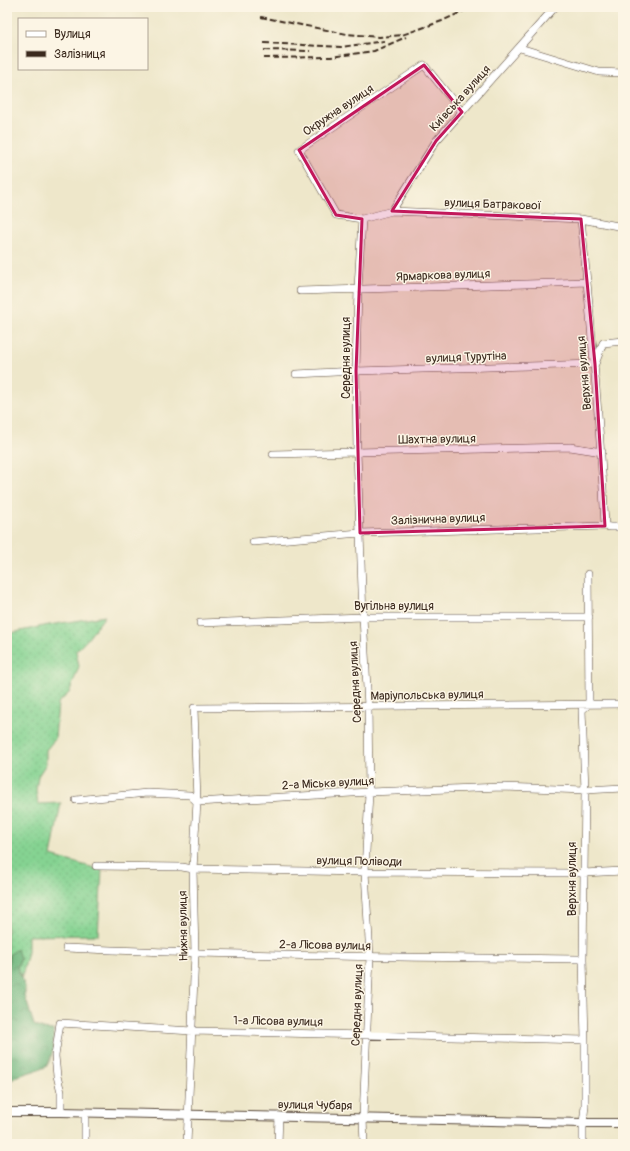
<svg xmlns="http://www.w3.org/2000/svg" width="630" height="1151" font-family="Pangolin,sans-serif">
<defs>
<pattern id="grass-dots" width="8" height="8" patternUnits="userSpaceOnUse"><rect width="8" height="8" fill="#85d392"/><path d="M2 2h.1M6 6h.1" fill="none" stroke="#74b57d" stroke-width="1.8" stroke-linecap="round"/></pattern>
<pattern id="forest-crowns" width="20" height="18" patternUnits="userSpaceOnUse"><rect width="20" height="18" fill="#6cb57c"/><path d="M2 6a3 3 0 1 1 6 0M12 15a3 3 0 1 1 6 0" fill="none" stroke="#5a9365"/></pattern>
</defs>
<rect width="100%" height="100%" fill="#fcf5e5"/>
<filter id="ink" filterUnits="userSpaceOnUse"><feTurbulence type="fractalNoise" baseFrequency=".025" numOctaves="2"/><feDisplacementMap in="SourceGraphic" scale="8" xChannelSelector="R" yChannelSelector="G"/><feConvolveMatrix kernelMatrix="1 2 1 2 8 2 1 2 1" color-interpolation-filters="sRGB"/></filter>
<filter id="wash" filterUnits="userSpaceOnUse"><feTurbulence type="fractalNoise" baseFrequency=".012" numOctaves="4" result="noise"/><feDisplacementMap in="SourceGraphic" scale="16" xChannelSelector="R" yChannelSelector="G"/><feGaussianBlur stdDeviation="0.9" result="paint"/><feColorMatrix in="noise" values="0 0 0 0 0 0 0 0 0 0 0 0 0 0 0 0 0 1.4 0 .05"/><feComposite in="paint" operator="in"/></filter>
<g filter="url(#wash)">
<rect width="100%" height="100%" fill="#eee7ca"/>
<!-- grass -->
<path fill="url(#grass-dots)" stroke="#607e58" d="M105,616l-19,25 -10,10 3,15 -5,14 -5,13 -11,10 -3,36 -9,11v14l-8,12 -2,14 2,14 23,-1 -10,53 51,14 -4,65 -70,1v16l-6,25 -5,-9 3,-9 -3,-9 -8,5v11l-2,20v-352l36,-8z"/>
<!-- forest -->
<path fill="url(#forest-crowns)" stroke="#54704d" d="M17,949l3,10 -3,9 8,18v10l9,29 9,4 10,1c2,14 0,26 -7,37l-28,9 -8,5 2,10 -3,9 -2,1v-115l2,-20v-11z"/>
</g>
<g filter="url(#ink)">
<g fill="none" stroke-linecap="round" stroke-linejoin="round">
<defs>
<path id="minor" d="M520,48l79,24 24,1
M462,112l-38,-47 -125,85 37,65 26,4 30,-8 189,8 42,8
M392,211l44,-70 119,-134
M362,219l-4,69 -2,83 1,81 6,165 5,89 1,86 -4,80 5,85 -7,161 1,26
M581,219c10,102 19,204 24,307
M300,291l287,-9
M296,374l60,-3 239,-7 8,-21 20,-2
M273,454l297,-7 32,5
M253,542l107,-9 245,-7 5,1h13
M200,623l163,-6h226
M76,800l71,-7 43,2 7,7 172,-10 133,-5 83,3 38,-2
M96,866l86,1 11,2 172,3 218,1 40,-2
M66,948c173,8 345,9 517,11
M61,1112v-20l-4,-16 -2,-20 5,-33 132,8 393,9
M85,1113v31
M187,1144l8,-190 -2,-85 4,-67 -3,-94 429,-4
M278,1144l1,-28
M583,1144v-21l2,-17v-66l-2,-81 2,-169 -3,-80 7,-6 -1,-130"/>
<path id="tertiary" d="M7,1112h54l522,11h40"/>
</defs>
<!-- minor casing -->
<use href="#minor" stroke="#564638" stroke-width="8"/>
<!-- tertiary casing -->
<use href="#tertiary" stroke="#564638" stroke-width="10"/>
<!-- minor -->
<use href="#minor" stroke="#fff" stroke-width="7"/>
<!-- tertiary -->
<use href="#tertiary" stroke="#fff" stroke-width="8"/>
<!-- rail -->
<path stroke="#3b2a1e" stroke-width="2" stroke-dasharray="6 3" stroke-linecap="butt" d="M261,17l86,17 32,3 23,-2 40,-14 30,-14
M264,43l77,4 43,-6
M264,50l46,1
M264,58l67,-1 43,-6 32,-14"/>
</g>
</g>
<!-- marked area -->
<path fill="#c2185b" fill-opacity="0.2" stroke="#c2185b" stroke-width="3" stroke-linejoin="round" d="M424,65l38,47 -26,29 -44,70 189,8 14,145 10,162 -245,7 -4,-162 6,-152 -26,-4 -37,-65z"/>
<g text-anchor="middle" stroke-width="3" stroke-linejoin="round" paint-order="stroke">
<!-- street labels -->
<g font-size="12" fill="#3b2a1e" stroke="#fcf5e5">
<text transform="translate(460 98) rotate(-48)" y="4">Київська вулиця</text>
<text transform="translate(338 110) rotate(-34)" y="4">Окружна вулиця</text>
<text transform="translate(493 204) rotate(2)" y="4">вулиця Батракової</text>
<text transform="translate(443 275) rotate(-2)" y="4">Ярмаркова вулиця</text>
<text transform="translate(466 357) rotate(-2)" y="4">вулиця Турутіна</text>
<text transform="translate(346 358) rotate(-90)" y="4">Середня вулиця</text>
<text transform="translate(584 373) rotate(-95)" y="4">Верхня вулиця</text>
<text transform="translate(437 439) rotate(-1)" y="4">Шахтна вулиця</text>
<text transform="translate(438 519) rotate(-2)" y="4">Залізнична вулиця</text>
<text x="394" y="610">Вугільна вулиця</text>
<text transform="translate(355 682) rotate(-93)" y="4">Середня вулиця</text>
<text transform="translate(427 695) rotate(-1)" y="4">Маріупольська вулиця</text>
<text transform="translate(328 783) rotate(-3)" y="4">2-а Міська вулиця</text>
<text transform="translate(359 861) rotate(1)" y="4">вулиця Поліводи</text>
<text transform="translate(572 879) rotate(-90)" y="4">Верхня вулиця</text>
<text transform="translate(183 926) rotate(-91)" y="4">Нижня вулиця</text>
<text transform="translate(325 945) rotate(1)" y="4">2-а Лісова вулиця</text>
<text transform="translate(357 1005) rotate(-88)" y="4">Середня вулиця</text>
<text transform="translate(278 1021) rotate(1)" y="4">1-а Лісова вулиця</text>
<text transform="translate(315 1105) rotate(1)" y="4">вулиця Чубаря</text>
</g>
</g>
<!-- margin -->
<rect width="630" height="1151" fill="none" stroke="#fcf5e5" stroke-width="24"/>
<!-- legend -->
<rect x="18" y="18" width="130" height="52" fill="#fcf5e5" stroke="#afa495"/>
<rect x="26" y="31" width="20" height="6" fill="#ffffff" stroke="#afa495"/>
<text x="54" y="38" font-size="12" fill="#3b2a1e">Вулиця</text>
<rect x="26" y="51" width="20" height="6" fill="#3b2a1e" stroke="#afa495"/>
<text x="54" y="58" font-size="12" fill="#3b2a1e">Залізниця</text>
</svg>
